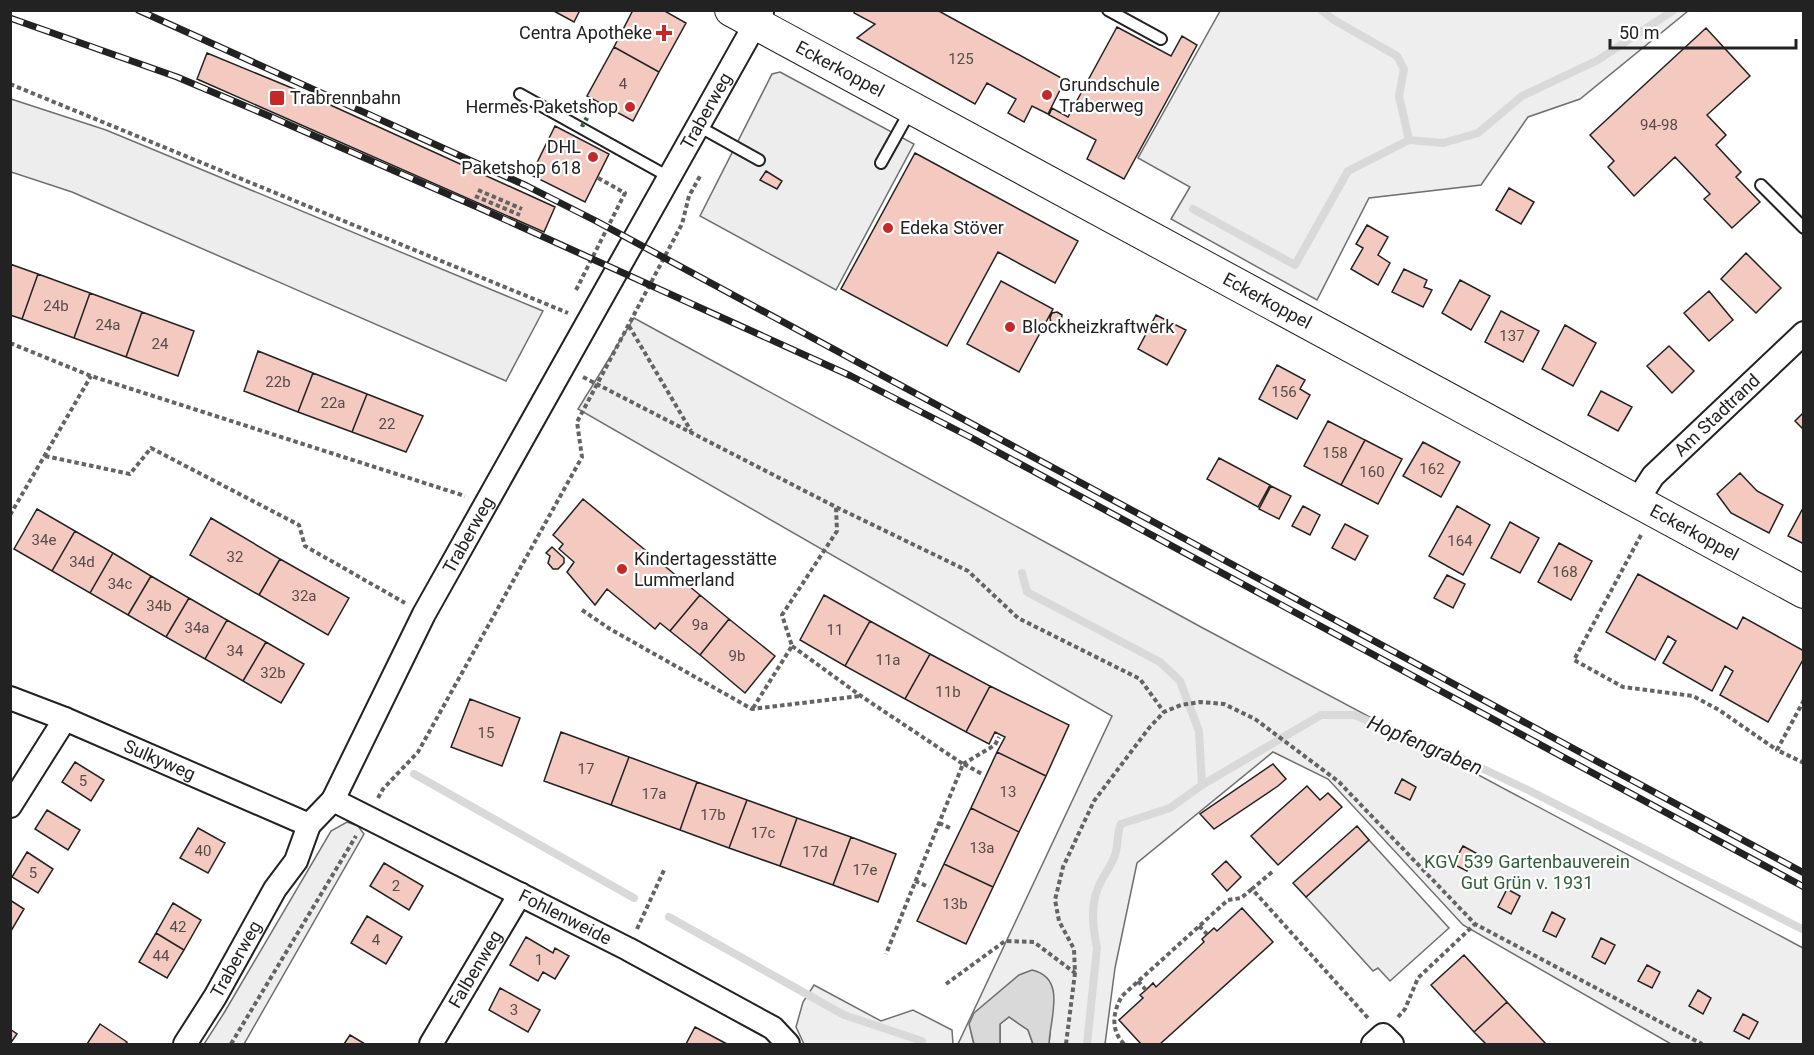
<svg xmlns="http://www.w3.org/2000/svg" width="1814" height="1055" font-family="Roboto,sans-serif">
<rect width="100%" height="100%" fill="#fff"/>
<!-- green -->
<path fill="#eee" stroke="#6f6f6f" stroke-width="1.5" d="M1220,11v-1l468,1 -108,88 -52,18 -47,68 -112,13 -52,102 -146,-81 19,-32 -52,-29z
M634,318l567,309 602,321v96h-132l-208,-119 -135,-146 -55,-27 -136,111 -22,105 -10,76h-56l1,-10 -66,-28c-17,13 -15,19 -10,38h-16l154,-328 -534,-307z
M347,822l11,4 6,8 -120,210h-40l20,-31 107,-182z
M814,985l67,36 32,-11 39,20 1,14h-149l-8,-17 7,-25z
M1009,1017l19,13 5,14h-33v-20z"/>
<!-- parking -->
<path fill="#ededed" stroke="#6f6f6f" stroke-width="1.5" d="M780,72l134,72 -78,146 -136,-74 72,-142z
M11,99l95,31 437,181 -37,70 -434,-189 -61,-20z
M1369,840l80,88 -59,53 -12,-13 -5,3 -67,-74z"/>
<!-- water -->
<path fill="#d9d9d9" stroke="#6f6f6f" stroke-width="1.5" d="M1032,970c35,8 18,48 17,74h-16l-5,-14 -19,-13 -9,7v20h-26l-5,-20 5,-11 45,-38z"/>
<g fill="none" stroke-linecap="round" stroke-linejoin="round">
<!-- stream -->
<path stroke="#d9d9d9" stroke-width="8" d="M1321,10l13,10 63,36 7,13 -5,27 10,44
M1193,209l102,56 53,-94 61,-31 34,3 35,-10 44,-37 76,-36 76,-50
M1022,573l5,19 133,70 20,19 19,50 3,54
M414,774l220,124
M669,917l175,98 78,26
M1087,1044l10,-96c-4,-19 -7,-41 1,-60 4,-11 13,-21 17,-33 4,-10 1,-20 6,-31l49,-16 32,-23 119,-70h33l108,44 66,31 276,140"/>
</g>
<!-- building -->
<path fill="#f3c9c0" stroke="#222" stroke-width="1.5" d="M552,10h28l-6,12z
M633,10h30l23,13 -27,49 -45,-25z
M855,10h82l128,70 -17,34 -16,-8 -8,16 -16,-9 8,-14 -29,-16 -12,21 -118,-66 18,-14 -21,-11z
M1117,27l54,29 11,-20 15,9 -73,134 -37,-20 9,-19 -47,-25 3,-7 16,9z
M1706,28l44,48 -43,39 19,20 -10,10 25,27 -5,5 24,25 -28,26 -28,-29 6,-5 -35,-37 -41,39 -26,-29 6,-6 -24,-26z
M614,47l45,25 -26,49 -46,-25z
M207,53l97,40 251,114 -11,25 -347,-153z
M555,126l54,28 -24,48 -54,-27z
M915,153l163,88 -23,42 -57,-31 -51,94 -106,-57z
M766,171l16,10 -5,8 -17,-9z
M1509,188l25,14 -13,22 -25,-14z
M1367,225l21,12 -10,18 12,8 -12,22 -27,-16 12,-21 -7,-4z
M1746,253l35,35 -25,25 -35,-34z
M10,264l28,10 -16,45 -12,-4z
M1404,269l23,11 -3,7 8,3 -9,17 -31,-15z
M38,274l52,19 -16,45 -52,-19z
M1460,280l30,16 -19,34 -29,-17z
M1001,281l52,28 -34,63 -52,-28z
M1709,291l24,29 -24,21 -25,-28z
M90,293l52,19 -16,45 -52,-19z
M1501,311l38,20 -16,31 -38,-20z
M142,312l52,19 -16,45 -52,-19z
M1057,312l5,3 -1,6 -4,3 -6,-1 -1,-5 2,-5z
M1156,315l30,15 -19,35 -29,-16z
M1565,325l31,18 -23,43 -31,-17z
M1669,346l25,25 -22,22 -25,-27z
M258,351l55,22 -15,39 -54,-21z
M1277,365l28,15 -5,9 10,6 -13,24 -38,-20z
M313,373l54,21 -15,38 -54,-20z
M1601,391l31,16 -14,24 -30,-16z
M367,394l56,22 -17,36 -54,-20z
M1804,412v18l-9,-9z
M1328,421l37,19 -24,45 -37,-19z
M1365,440l37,19 -24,45 -37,-19z
M1423,442l37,20 -19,35 -38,-21z
M1219,458l51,27 -12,22 -51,-28z
M1740,473l17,18 26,14 -14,28 -38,-20 -14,-19z
M1271,486l20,10 -12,23 -20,-10z
M583,499l117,96 -30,36 -10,-8 -5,6 -48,-40 -12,16 -28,-33 7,-10 -15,-13 4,-5 -10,-9z
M1303,506l17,9 -10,20 -18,-9z
M1457,506l33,19 -27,50 -34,-19z
M37,509l38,22 -23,40 -38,-22z
M1802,510l2,1v33l-16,-8z
M211,518l69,41 -21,36 -69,-40z
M1510,522l29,16 -19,35 -29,-15z
M1345,524l23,12 -13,24 -23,-12z
M75,531l38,22 -23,40 -38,-22z
M1559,543l33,18 -21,39 -33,-18z
M552,547l12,11v5l-6,6h-5l-5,-6 2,-7 -4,-3z
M113,553l38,23 -23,39 -38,-22z
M280,559l69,39 -21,37 -69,-40z
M1638,574l99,55 6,-12 61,34v7l-36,64 -48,-27 13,-24 -8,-5 -13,25 -49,-28 13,-22 -8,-5 -13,24 -49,-28z
M1447,575l18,9 -12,24 -19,-10z
M151,576l38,22 -23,39 -38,-22z
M700,595l29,24 -29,36 -30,-24z
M824,595l46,26 -25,45 -45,-26z
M189,598l38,22 -22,39 -39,-22z
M729,619l46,37 -30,37 -45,-38z
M227,620l39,22 -23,39 -38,-22z
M870,621l60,33 -25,45 -60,-33z
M266,642l38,22 -23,39 -38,-22z
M930,654l60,32 -24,46 -61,-33z
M990,686l79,39 -23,51 -49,-24 8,-15 -10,-5 -6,12 -23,-12z
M470,699l50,19 -18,48 -51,-19z
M561,732l68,25 -18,48 -67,-24z
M997,752l49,24 -27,56 -48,-24z
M629,757l68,25 -17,48 -69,-25z
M75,762l29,18 -13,21 -29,-19z
M1273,764l13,15 -8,7 -64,43 -14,-15z
M1402,779l14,8 -6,13 -15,-7z
M697,782l50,18 -18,48 -49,-18z
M1307,786l13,14 8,-7 14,14 -64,58 -27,-29z
M747,800l50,18 -17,48 -51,-18z
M971,808l48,24 -26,55 -49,-23z
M47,810l33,20 -12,20 -33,-21z
M797,818l54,19 -18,48 -53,-19z
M1357,826l12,14 -63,57 -13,-14z
M198,828l27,15 -17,30 -28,-15z
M851,837l45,17 -18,48 -45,-17z
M1463,846l13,7 -9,18 -14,-7z
M27,852l26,17 -15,24 -26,-16z
M1226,861l15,16 -14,14 -15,-17z
M384,863l39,23 -14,24 -39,-24z
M944,864l49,23 -27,57 -49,-23z
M1507,889l13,7 -9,18 -13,-7z
M10,900l14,9 -13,22h-1z
M173,903l28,17 -17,30 -28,-17z
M1242,908l31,34 -113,102h-19l-22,-24 24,-22 -3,-3 6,-5 7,-7 3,4 48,-45 -2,-3 12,-11 3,3z
M1552,912l13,7 -9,18 -13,-6z
M367,916l35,21 -16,27 -35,-21z
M156,933l28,17 -17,28 -28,-16z
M526,937l27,16 2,-5 14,8 -14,23 -12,-7 -5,9 -28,-16z
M1601,938l14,7 -10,19 -13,-7z
M1464,955l43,47 -33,30 -43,-47z
M1647,965l13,7 -8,16 -14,-7z
M500,988l40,22 -12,22 -39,-22z
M1698,990l13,8 -8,16 -14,-8z
M1507,1002l39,42h-60l-12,-12z
M1743,1014l15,8 -9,17 -15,-8z
M100,1024l27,18 -2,2h-38z
M695,1027l32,17h-41z
M10,1029l7,5 -7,10z
M350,1035l15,9h-21z"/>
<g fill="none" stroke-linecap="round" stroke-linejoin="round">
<defs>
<path id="lane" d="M1108,10l53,29
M520,94l149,83
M698,126l61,34
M881,163l29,-52
M1761,185l43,43"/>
<g id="street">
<path id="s1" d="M1637,501l16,-25 151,-143"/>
<path id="s2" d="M10,698l55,21 244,106"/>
<path id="s3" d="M333,800l295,149 145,79 15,16"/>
<path d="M10,806l55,-87"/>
<path id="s4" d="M185,1044l30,-47 60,-108 21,-28 13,-36 24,-25 91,-186 338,-602"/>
<path id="s5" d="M431,1044l89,-150"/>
<path d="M1373,1044l10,-9 9,9"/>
</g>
<g id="secondary">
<path id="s6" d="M731,10l1073,582"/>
</g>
</defs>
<!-- lane casing -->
<use href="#lane" stroke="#222" stroke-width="14"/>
<!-- street casing -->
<use href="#street" stroke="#222" stroke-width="26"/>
<!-- secondary casing -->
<use href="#secondary" stroke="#222" stroke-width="34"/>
<!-- path -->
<path stroke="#646464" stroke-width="4" stroke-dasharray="4.5 3" stroke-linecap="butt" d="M10,84l558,229
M478,190l44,19
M475,196l45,19
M576,290l49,-97 -27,-15
M629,326l62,105
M10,343l81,33 374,120
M583,377l253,130 132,64 50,47 122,61 24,33
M45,456l85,18 21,-26 148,77 6,21 100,57
M10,515l81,-139
M1641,535l-67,125 49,27 70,9 26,14 58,40
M582,610l28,19 142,80 108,-13
M792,646l69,50 102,68 -77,190
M1804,700l-27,50 27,13
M753,708l39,-62 -10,-31 55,-84 -1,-24
M963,764l32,-19 4,-8
M964,764l18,10
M378,798l5,-9 35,-37 164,-295 -5,-35 105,-198 7,-28 11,-20
M939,823l13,6
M1272,872l-20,17 116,129
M915,881l14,6
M1199,926l8,8
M637,929l28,-61
M1138,981l8,9
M946,984l59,-43 29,1 41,31
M1398,1017l7,-8 13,-31 57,-54
M231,1044l125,-208
M1066,1044l9,-71 -1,-24 -15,-28 -4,-21 8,-33 31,-66 55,-73 15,-16 17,-7 19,-3 24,2 31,15 84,63 136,142 227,120
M1124,1044c-14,-14 -11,-33 -2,-48l106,-96 13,-2 11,-9"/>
<!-- lane -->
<use href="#lane" stroke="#fff" stroke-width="10"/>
<!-- street -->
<use href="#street" stroke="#fff" stroke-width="22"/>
<!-- secondary -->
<use href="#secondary" stroke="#fff" stroke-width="32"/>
<defs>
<path id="rail" d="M138,10l389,176 69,35 1208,652
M10,18l167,59 92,39 215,94 367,166 119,61 834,450"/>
</defs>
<!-- rail casing -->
<use href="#rail" stroke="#222" stroke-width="7"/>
<!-- rail -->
<use href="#rail" stroke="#fff" stroke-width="4.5" stroke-dasharray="14" stroke-linecap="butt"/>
<!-- hedge -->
<path stroke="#2f5e38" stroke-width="4.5" stroke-dasharray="3 4.5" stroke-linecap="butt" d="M581,124l2,1 13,-24"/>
</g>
<!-- markers -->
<g fill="#c62828" stroke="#fff" stroke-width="2">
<path d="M661 24h6v6h6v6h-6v6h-6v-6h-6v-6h6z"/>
<circle cx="1047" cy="95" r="6"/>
<rect x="269" y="90" width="16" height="16" rx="3"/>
<circle cx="630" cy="107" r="6"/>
<circle cx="593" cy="157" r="6"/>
<circle cx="888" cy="228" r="6"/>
<circle cx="1010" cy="327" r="6"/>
<circle cx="622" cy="569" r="6"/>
</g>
<g text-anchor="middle" stroke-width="4.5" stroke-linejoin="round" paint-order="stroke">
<!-- number labels -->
<g font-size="15" fill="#564c4a">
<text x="961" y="64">125</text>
<text x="623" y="89">4</text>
<text x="1659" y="130">94-98</text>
<text x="56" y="311">24b</text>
<text x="108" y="330">24a</text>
<text x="1512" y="341">137</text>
<text x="160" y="349">24</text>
<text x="278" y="387">22b</text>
<text x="1284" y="397">156</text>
<text x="333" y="408">22a</text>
<text x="387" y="429">22</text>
<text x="1335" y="458">158</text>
<text x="1432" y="474">162</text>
<text x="1372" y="477">160</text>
<text x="44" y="545">34e</text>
<text x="1460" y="546">164</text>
<text x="235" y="562">32</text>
<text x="82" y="567">34d</text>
<text x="1565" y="577">168</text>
<text x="120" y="589">34c</text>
<text x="304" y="601">32a</text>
<text x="159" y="611">34b</text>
<text x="700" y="630">9a</text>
<text x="197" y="633">34a</text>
<text x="835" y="635">11</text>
<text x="235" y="656">34</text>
<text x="737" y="661">9b</text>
<text x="888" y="665">11a</text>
<text x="273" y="678">32b</text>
<text x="948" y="697">11b</text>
<text x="486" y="738">15</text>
<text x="586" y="774">17</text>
<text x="83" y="786">5</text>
<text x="1008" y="797">13</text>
<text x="654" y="799">17a</text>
<text x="713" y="820">17b</text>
<text x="763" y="838">17c</text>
<text x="982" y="853">13a</text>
<text x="203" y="856">40</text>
<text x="815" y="857">17d</text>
<text x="865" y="875">17e</text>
<text x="33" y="878">5</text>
<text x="396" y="891">2</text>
<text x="955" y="909">13b</text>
<text x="178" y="932">42</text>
<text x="376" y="945">4</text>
<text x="161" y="961">44</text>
<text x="539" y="965">1</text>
<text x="514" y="1015">3</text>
</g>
<!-- poi labels -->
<g font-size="18" fill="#222" stroke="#fff" text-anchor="start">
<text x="652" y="39" text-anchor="end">Centra Apotheke</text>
<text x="1059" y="91">Grundschule<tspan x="1059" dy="21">Traberweg</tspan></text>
<text x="290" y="104">Trabrennbahn</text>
<text x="618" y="113" text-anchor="end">Hermes Paketshop</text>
<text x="581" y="153" text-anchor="end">DHL<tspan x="581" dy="21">Paketshop 618</tspan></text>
<text x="900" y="234">Edeka Stöver</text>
<text x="1022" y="333">Blockheizkraftwerk</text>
<text x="634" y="565">Kindertagesstätte<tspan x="634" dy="21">Lummerland</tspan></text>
</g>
<!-- street labels -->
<g font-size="18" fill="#222" stroke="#fff">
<text dy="6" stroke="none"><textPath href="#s6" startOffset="124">Eckerkoppel</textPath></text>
<text dy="6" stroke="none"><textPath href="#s4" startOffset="1071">Traberweg</textPath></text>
<text dy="6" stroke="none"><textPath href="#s6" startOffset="610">Eckerkoppel</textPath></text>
<text dy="6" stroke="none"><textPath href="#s1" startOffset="118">Am Stadtrand</textPath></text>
<text dy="6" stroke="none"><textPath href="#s6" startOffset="1096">Eckerkoppel</textPath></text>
<text dy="6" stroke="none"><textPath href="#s4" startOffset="585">Traberweg</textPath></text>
<text dy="6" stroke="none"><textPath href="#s2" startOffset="162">Sulkyweg</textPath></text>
<text dy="6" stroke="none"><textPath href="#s3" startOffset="260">Fohlenweide</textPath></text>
<text dy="6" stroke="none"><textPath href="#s4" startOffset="99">Traberweg</textPath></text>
<text dy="6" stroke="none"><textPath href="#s5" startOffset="87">Falbenweg</textPath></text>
</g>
<!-- park labels -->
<g font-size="18" fill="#2f5e38" stroke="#fff">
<text x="1527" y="868">KGV 539 Gartenbauverein<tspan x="1527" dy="21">Gut Grün v. 1931</tspan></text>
</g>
<!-- water labels -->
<g font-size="20" font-style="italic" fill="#222" stroke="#fff">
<text transform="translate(1425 745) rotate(23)" y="7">Hopfengraben</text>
</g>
</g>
<!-- border -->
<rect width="1814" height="1055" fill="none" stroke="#222222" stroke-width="24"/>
<!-- scale -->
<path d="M1610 39v9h186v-9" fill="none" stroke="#222222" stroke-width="3"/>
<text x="1619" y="39" font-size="18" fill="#222222" stroke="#ffffff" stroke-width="4.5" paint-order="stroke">50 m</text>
</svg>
